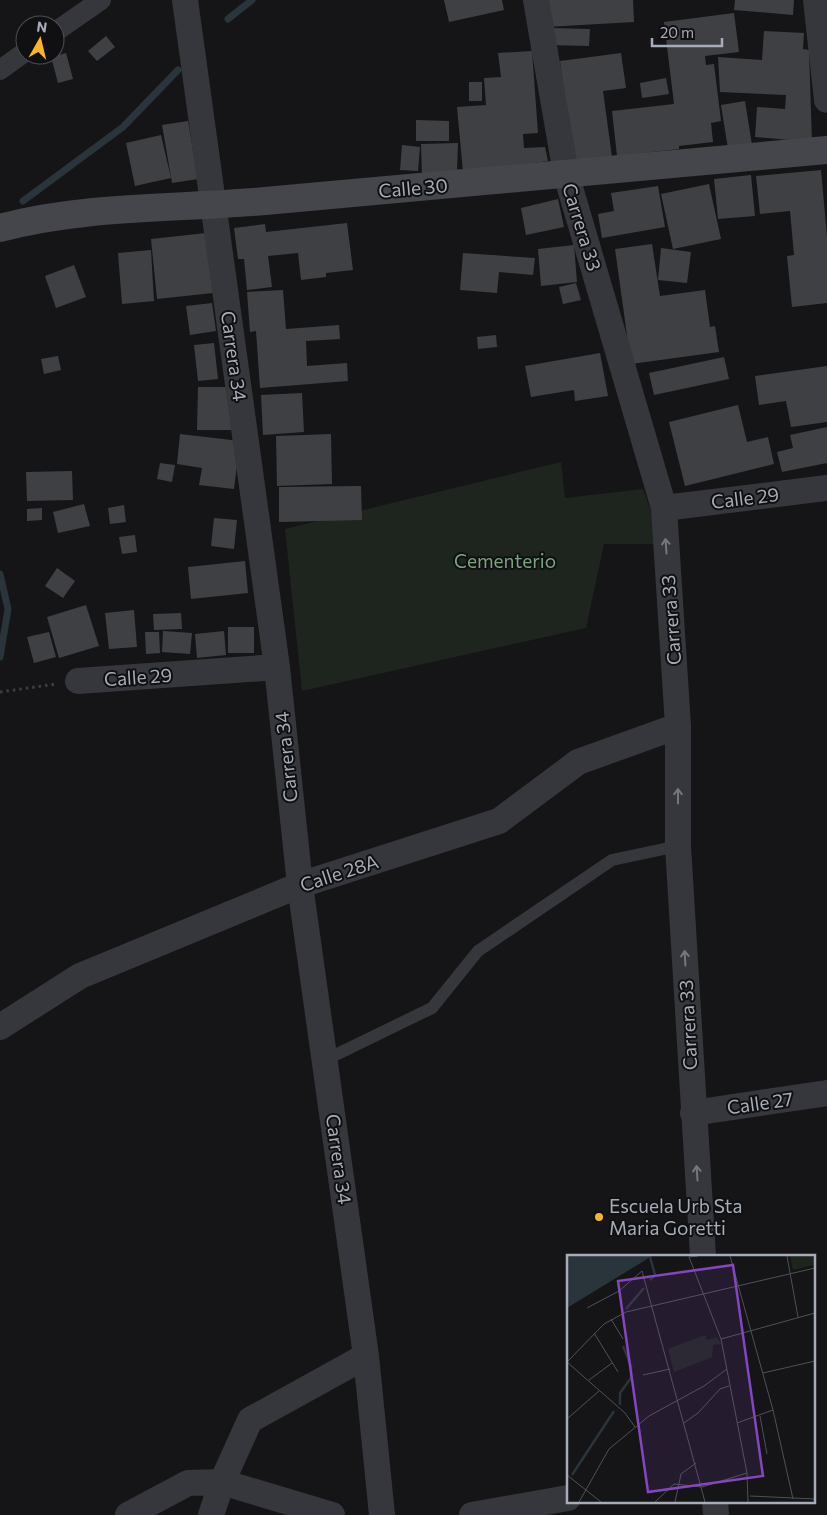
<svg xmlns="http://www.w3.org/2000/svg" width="827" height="1515" font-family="Commissioner,sans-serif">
<rect width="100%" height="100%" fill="#151517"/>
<!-- green -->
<path fill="#1d251e" d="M561,462l4,36 78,-9 20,55h-59l-18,84 -284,63 -17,-162z"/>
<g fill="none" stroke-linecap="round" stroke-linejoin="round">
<!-- stream -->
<path stroke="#2a343b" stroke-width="7" d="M228,19l24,-19
M23,201l100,-74 55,-57
M0,574l8,35 -8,48"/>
</g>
<!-- building -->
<path fill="#3f4044" d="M444,0h58l2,10 -55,12z
M544,0h89l1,22 -88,5z
M735,0h59l-1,15 -59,-5z
M734,13l5,39 -34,4 1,9 8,-1 7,57 -10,2 2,19 -34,4v3l-62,7 -5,-45 62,-7 -10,-82z
M550,28l40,1 -1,17 -40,-1z
M764,31l40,2 -1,16 6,1 3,92 -57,-5 2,-30 28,2 1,-14 -66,-3 -2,-35 44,3z
M106,36l9,11 -18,14 -9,-10z
M532,51l6,82 -15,1 1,14 21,-1 3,14 -85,11 -6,-65 29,-2 -2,-27 17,-1 -3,-24z
M66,53l7,26 -15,4 -7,-26z
M621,53l5,35 -23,3 9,66 -39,5 -13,-101z
M666,78l3,16 -27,4 -2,-15z
M469,82h13v19h-13z
M745,101l7,44 -24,4 -7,-44z
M416,120l33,1v20h-33z
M188,121l10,58 -26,4 -10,-58z
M161,135l10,43 -36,8 -9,-43z
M458,143l-1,28 -35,5 -1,-32z
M402,145l18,2 -2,24 -18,-1z
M821,170l6,66v67l-35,4 -5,-51 7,-1 -4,-44 -30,3 -4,-38z
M751,175l4,41 -37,3 -4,-40z
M709,184l12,55 -48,10 -12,-55z
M658,186l7,41 -63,11 -4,-24 16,-3 -3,-18z
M558,199l6,28 -38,8 -5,-27z
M347,223l6,47 -27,3v4l-25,3 -3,-27 -30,3 4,31 -25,3 -3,-31h-6l-4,-31 31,-4 1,8z
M206,233l7,60 -56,6 -6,-60z
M652,244l8,52 45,-6 5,37 5,-1 4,26 -88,12 -16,-115z
M574,245l3,37 -36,4 -3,-37z
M661,248l30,4 -4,31 -29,-3z
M151,250l3,51 -32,3 -4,-51z
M463,253l72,5 -2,17 -34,-3 -2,21 -37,-3z
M74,265l12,32 -30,11 -11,-32z
M576,283l5,17 -18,4 -4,-17z
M283,290l3,39 53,-4 1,14 -34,2 1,25 40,-3 1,18 -88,7 -4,-57 -6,1 -3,-40z
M212,303l4,28 -26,4 -4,-29z
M496,335l1,12 -19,2 -1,-12z
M214,343l4,36 -20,2 -4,-36z
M600,353l8,43 -33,5 -1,-11 -43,7 -6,-31z
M58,356l3,14 -17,4 -3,-15z
M724,357l5,22 -75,16 -5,-22z
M827,366v56l-36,5 -5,-26 -27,4 -4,-29z
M198,387h34l-1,43h-34z
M302,393l2,39 -41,3 -2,-40z
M738,405l9,37 21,-5 6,27 -89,22 -16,-64z
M827,427v36l-45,9 -5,-20 16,-4 -3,-13z
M180,434l60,7 -6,48 -35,-4 3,-17 -25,-4z
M331,434l1,50 -55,2 -1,-50z
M160,463l15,2 -3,17 -15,-3z
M72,471l1,29 -46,1 -1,-29z
M361,486l1,34 -83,2v-35z
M84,504l6,22 -32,7 -5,-21z
M124,505l2,17 -16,2 -2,-16z
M42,508v12l-15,1v-12z
M214,518l23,2 -3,29 -23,-3z
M135,535l2,17 -15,2 -3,-17z
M245,561l3,32 -57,6 -3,-32z
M57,568l18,13 -12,17 -18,-12z
M86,605l13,41 -40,12 -12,-41z
M134,610l3,37 -28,2 -4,-36z
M181,613l1,16 -28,1 -1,-16z
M228,627h26v26h-26z
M163,631l29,2 -2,21 -28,-2z
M224,631l2,24 -29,3 -2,-24z
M49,632l7,25 -22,6 -7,-26z
M145,632h14l1,21 -14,1z"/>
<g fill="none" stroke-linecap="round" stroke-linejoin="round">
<!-- path -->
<path stroke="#3c3e43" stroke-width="3" stroke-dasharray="2.5 4" stroke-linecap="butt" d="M0,692l56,-8"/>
<!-- service -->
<path stroke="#36373c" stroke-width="12" d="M325,1060l107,-52 46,-57 134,-91 66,-14"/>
<!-- pedestrian -->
<path stroke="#36373c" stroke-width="20" d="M55,32l46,-32
M0,70l25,-18"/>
<!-- minor -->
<path stroke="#36373c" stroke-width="26" d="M185,0l92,667 23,218 66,471 16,159
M536,0l30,174 98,334 14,218v120l25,410
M816,0l11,100
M664,508l163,-20
M78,681l199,-14
M0,1027l80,-51 220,-91 199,-64 79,-59 100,-36
M693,1113l134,-20
M715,1501l1,14
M128,1515l60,-32 34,-1 110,33
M211,1515l11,-33 28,-62 116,-64
M472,1515l96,-17"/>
<!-- secondary -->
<path stroke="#44464c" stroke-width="28" d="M0,228c86,-23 177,-19 265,-27 188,-17 375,-34 562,-51"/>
</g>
<!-- one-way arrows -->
<defs><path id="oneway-shaft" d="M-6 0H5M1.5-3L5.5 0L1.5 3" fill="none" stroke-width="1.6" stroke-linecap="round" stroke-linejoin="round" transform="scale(1.25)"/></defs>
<g stroke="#747780">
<use href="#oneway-shaft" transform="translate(666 546) rotate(-94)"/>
<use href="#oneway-shaft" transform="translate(678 796) rotate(-90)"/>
<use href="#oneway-shaft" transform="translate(685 958) rotate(-93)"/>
<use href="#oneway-shaft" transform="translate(697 1173) rotate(-94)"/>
</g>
<!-- markers -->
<circle fill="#fbb429" stroke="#101012" stroke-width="2" cx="599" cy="1217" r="5"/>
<g text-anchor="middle" stroke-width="4" stroke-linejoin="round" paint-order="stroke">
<!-- street labels -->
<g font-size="19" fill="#a6acb8" stroke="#101012">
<text transform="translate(413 188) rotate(-5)" y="7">Calle 30</text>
<text transform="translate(582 227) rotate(73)" y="7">Carrera 33</text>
<text transform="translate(234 356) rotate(82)" y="7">Carrera 34</text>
<text transform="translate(745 498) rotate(-7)" y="7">Calle 29</text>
<text transform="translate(671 620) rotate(-94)" y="7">Carrera 33</text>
<text transform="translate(138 677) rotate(-4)" y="7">Calle 29</text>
<text transform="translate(286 757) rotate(-96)" y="7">Carrera 34</text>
<text transform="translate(339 873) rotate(-18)" y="7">Calle 28A</text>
<text transform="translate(688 1025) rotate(-93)" y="7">Carrera 33</text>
<text transform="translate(760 1103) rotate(-8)" y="7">Calle 27</text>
<text transform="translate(339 1159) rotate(82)" y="7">Carrera 34</text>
</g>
<!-- park labels -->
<g font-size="19" fill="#7ca47e" stroke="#101012">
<text x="505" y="568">Cementerio</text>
</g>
<!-- poi labels -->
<g font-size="19" fill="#a6acb8" stroke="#101012" text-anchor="start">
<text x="609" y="1213">Escuela Urb Sta<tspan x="609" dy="22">Maria Goretti</tspan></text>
</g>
</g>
<!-- overview -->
<g transform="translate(567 1255)">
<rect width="248" height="248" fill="#151517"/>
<path d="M223,1h24v9l-21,5zM138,80l2,5 10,-3 4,7 -8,1 -1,12 -38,15 -6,-23z" fill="#1d251e"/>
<path d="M0,1h85l-85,52z" fill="#2a343b"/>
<path fill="none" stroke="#2a343b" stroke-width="2.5" d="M83,2l5,18 -5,5M59,54l18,-21M53,150v-12l11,-15v-12l-8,-20M5,220l42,-64"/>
<path fill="none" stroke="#4f5157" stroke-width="1" d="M131,1l-9,1 32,82 26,134 1,29M163,1l43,154 20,89M220,1l11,61M20,53l32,-17 23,-20 63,231M44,64l12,20M27,78l24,39M154,84l94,-26M0,107l58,51 10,14M0,107l37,-38 22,-12 189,-44M196,118l52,-12M76,120l27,-6M22,125l23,-17M193,161l7,38M0,164l32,-28M117,168l14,-10 22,-24 9,-3M170,168l36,-13M0,220l34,27M183,241l65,3M12,247l30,-53 40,-33 55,-30 23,-17M88,247l19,-18 28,3 45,-14M108,247l6,-28 15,-11"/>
<path fill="#8446be" fill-opacity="0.15" stroke="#8446be" stroke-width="2.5" d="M166,10l30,211 -115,16 -30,-211z"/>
<rect width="248" height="248" fill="none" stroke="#a6acb8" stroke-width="2.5"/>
</g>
<!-- north arrow -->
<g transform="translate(40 40) rotate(8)"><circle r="24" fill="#101012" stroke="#4c4e54"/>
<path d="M0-4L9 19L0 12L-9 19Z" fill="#fbb429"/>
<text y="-8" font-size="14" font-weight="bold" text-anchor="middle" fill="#a6acb8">N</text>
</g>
<!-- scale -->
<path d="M652 38v8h70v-8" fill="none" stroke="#a6acb8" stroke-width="2.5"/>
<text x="660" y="38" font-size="15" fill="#a6acb8" stroke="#101012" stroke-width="4" paint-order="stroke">20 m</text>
</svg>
